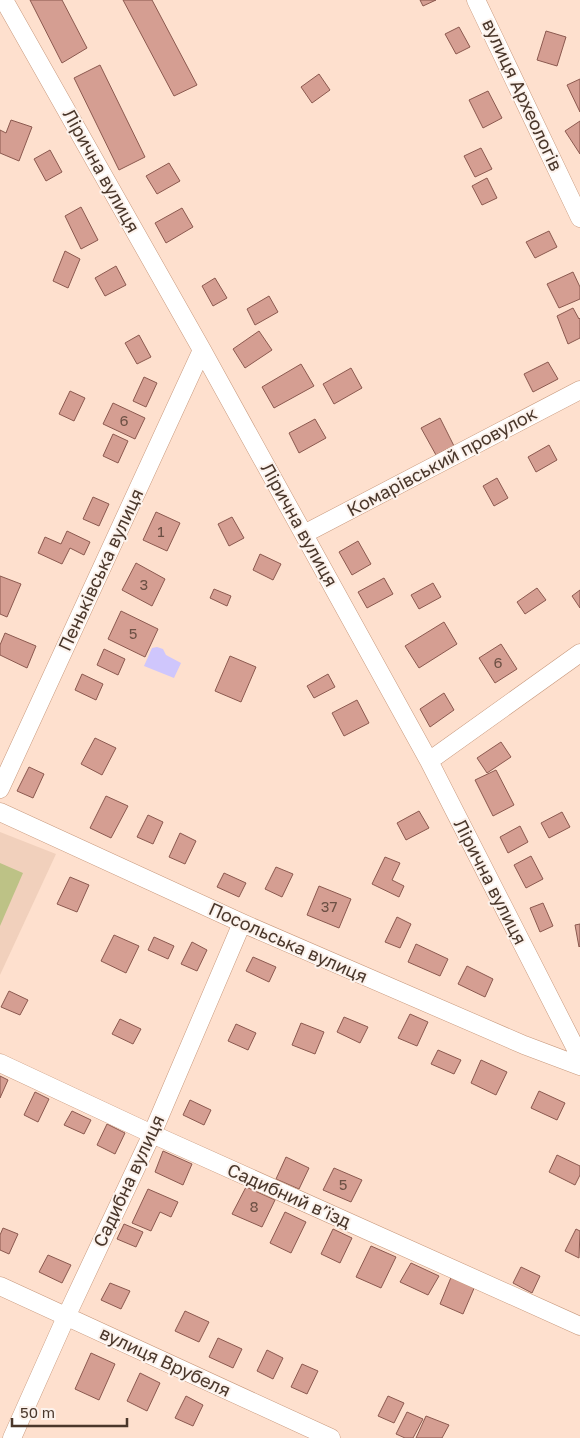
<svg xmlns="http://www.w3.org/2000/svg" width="580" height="1438" font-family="'Golos Text',sans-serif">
<rect width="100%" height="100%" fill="#fee0ce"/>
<!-- built -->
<path fill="#f1d0bc" d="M0,832l56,22 -56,121z"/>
<!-- green -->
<path fill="#bdc286" d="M0,863l23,10 -23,53z"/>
<!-- water -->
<path fill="#cfc6fc" d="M157,647l6,2 3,6 15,8 -7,15 -30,-12 8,-18z"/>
<!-- building -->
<path fill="#d59e92" stroke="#8b594f" d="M30,0h32l25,48 -25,15z
M123,0h29l45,85 -23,11z
M420,0h16l-13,6z
M459,27l11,20 -14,7 -11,-20z
M546,31l20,6 -9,29 -20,-6z
M100,65l45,92 -26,13 -45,-92z
M319,74l11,16 -18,13 -11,-16z
M580,79v33l-13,-27z
M488,91l14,27 -19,10 -14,-28z
M11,120l21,7 -13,34 -19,-8v-23l6,3z
M580,121v33l-15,-23z
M481,148l11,21 -17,8 -11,-21z
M50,150l12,22 -16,9 -12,-22z
M169,163l11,18 -23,13 -11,-18z
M487,178l10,20 -15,7 -10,-19z
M81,207l17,33 -17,9 -16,-33z
M182,208l11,19 -27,16 -11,-20z
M549,231l8,16 -22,11 -9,-16z
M65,251l15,8 -12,29 -15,-7z
M116,266l10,19 -21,11 -10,-18z
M573,272l7,15v12l-21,9 -12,-24z
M215,278l12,20 -14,8 -11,-20z
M269,296l9,16 -23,13 -8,-16z
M573,308l6,11 1,-1v20l-12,6 -11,-28z
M259,331l13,19 -27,18 -12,-19z
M139,335l12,22 -14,7 -12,-21z
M548,362l10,17 -25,13 -9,-18z
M301,364l13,22 -40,22 -12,-21z
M351,368l11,20 -28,16 -11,-20z
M144,377l13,6 -11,24 -13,-6z
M70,391l15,7 -11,23 -15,-7z
M113,403l32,15 -10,21 -32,-15z
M440,418l14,28 -18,9 -15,-27z
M315,419l11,19 -27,15 -10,-20z
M113,434l15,7 -10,22 -15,-7z
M549,445l8,15 -21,12 -8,-15z
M497,478l11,20 -14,8 -11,-20z
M93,497l16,7 -10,22 -16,-7z
M156,512l24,11 -13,28 -24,-11z
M232,517l12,21 -15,8 -11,-22z
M67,531l23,11 -6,13 -14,-7 -8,16 -24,-11 7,-16 16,7z
M358,541l13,23 -19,11 -13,-23z
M260,554l21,10 -8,16 -20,-10z
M136,563l29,16 -13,27 -30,-16z
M0,576l21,8 -14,33 -7,-3z
M384,578l9,16 -26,14 -9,-16z
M433,583l8,14 -22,12 -8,-14z
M537,588l9,12 -21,14 -8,-12z
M214,589l17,7 -4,10 -17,-8z
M580,590v18l-8,-12z
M121,611l37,18 -13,28 -37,-18z
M444,622l13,22 -38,24 -14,-22z
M5,633l31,13 -9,22 -27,-13v-10z
M501,644l16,25 -22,14 -16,-25z
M104,649l21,10 -7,16 -21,-10z
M230,656l26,11 -15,35 -26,-11z
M82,674l21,10 -7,16 -21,-10z
M328,674l7,13 -21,11 -7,-12z
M444,693l10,17 -24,17 -10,-18z
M357,700l12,23 -25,13 -12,-23z
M95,738l21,10 -14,27 -21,-11z
M501,742l10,15 -24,16 -10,-15z
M29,767l15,7 -11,24 -16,-7z
M496,770l18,35 -21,11 -18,-36z
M106,796l22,10 -17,32 -21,-10z
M419,811l10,17 -23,12 -9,-17z
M562,812l8,15 -21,11 -8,-15z
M148,815l15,7 -10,22 -16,-7z
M520,826l8,16 -20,11 -8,-16z
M180,833l16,8 -11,23 -16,-7z
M531,856l12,23 -17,9 -12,-23z
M385,857l15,6 -8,17 12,6 -5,11 -27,-13z
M276,867l17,7 -11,23 -17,-8z
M224,873l22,10 -7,14 -22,-10z
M70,877l19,8 -12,27 -20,-8z
M319,886l32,13 -12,29 -32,-13z
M543,903l10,23 -13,6 -10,-24z
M397,917l14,7 -11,24 -15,-6z
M580,924v22l-1,1 -4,-22z
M114,935l25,11 -13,27 -25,-12z
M154,937l20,9 -6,13 -20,-9z
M192,942l15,8 -10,21 -16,-7z
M416,944l32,15 -8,17 -32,-14z
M253,957l23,10 -7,15 -23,-11z
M467,966l26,13 -8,18 -27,-13z
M9,991l19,9 -8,15 -19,-8z
M410,1014l18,8 -11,24 -19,-8z
M344,1017l24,10 -8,16 -23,-11z
M120,1019l21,10 -8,15 -21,-10z
M301,1023l23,9 -9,22 -23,-9z
M236,1024l20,9 -8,17 -20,-9z
M438,1050l23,10 -7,14 -23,-10z
M481,1060l26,12 -11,23 -25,-12z
M0,1076l8,4 -8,18z
M539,1091l26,12 -8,17 -26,-12z
M35,1092l14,7 -11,23 -14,-7z
M190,1100l21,10 -7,15 -21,-10z
M72,1111l19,9 -7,14 -20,-9z
M107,1124l18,9 -10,21 -18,-9z
M163,1151l29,13 -9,21 -28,-13z
M557,1155l23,11v9l-5,10 -26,-13z
M286,1157l23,11 -10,21 -23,-10z
M334,1168l28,12 -11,22 -28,-12z
M246,1187l29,13 -13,27 -30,-13z
M148,1189l30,13 -7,15 -11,-5 -9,19 -19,-8z
M285,1212l21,10 -15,31 -21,-10z
M124,1224l19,8 -7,15 -19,-8z
M3,1228l15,6 -9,20 -9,-4v-15z
M333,1229l19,9 -12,25 -19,-9z
M576,1229l4,2 -1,27 -14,-7z
M371,1246l25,11 -15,31 -25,-11z
M48,1255l23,10 -9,18 -23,-11z
M411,1263l28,13 -11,19 -28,-13z
M521,1267l19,9 -8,17 -19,-10z
M452,1275l23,11 -12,28 -23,-10z
M110,1283l20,8 -9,18 -20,-9z
M185,1311l24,11 -10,20 -24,-11z
M218,1338l24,11 -9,19 -24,-11z
M267,1350l16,8 -10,21 -16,-8z
M91,1353l24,11 -16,36 -24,-11z
M302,1364l16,7 -11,23 -16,-7z
M140,1373l20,10 -13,28 -20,-10z
M186,1396l17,9 -10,21 -18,-8z
M388,1396l16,7 -10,20 -16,-7z
M407,1412l16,7 -10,19h-8l-9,-4z
M426,1416l23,9 -7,13h-26z"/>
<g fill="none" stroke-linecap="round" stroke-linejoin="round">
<defs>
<path id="minor" d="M4,0l198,350 227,411 151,296
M476,0l104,218
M304,534l276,-144
M429,761l151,-108
M0,789l202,-439
M0,812l242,111 282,122 56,21
M0,1063l152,71 428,192
M0,1286l331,152
M12,1438l54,-121 86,-183 90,-211"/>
</defs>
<!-- minor casing -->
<use href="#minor" stroke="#c8997d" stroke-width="19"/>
<!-- minor -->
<use href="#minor" stroke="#fff" stroke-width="18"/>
</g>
<g text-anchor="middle" stroke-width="4" stroke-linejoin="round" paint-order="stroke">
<!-- number labels -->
<g font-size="15" fill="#6d5145">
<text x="124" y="426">6</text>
<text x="161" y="537">1</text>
<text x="144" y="590">3</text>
<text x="133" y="639">5</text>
<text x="498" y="668">6</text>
<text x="329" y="912">37</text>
<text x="343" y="1190">5</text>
<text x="254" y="1212">8</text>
</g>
<!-- street labels -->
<g font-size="18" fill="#4a372b" stroke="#fcf2ec">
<text transform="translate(522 95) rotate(65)" y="6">вулиця Археологів</text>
<text transform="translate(101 171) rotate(61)" y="6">Лірична вулиця</text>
<text transform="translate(442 462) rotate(-28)" y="6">Комарівський провулок</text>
<text transform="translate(299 525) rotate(61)" y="6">Лірична вулиця</text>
<text transform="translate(101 570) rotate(-65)" y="6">Пеньківська вулиця</text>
<text transform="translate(490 882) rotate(63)" y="6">Лірична вулиця</text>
<text transform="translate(288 943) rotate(24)" y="6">Посольська вулиця</text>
<text transform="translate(129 1181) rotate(-65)" y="6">Садибна вулиця</text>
<text transform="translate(289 1196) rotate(24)" y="6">Садибний в’їзд</text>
<text transform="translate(165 1362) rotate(25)" y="6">вулиця Врубеля</text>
</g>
</g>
<!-- scale -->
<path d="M12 1418v8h115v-8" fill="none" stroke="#4a372b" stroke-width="2.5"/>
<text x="20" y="1418" font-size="15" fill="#4a372b" stroke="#fcf2ec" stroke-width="4" paint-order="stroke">50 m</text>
</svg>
